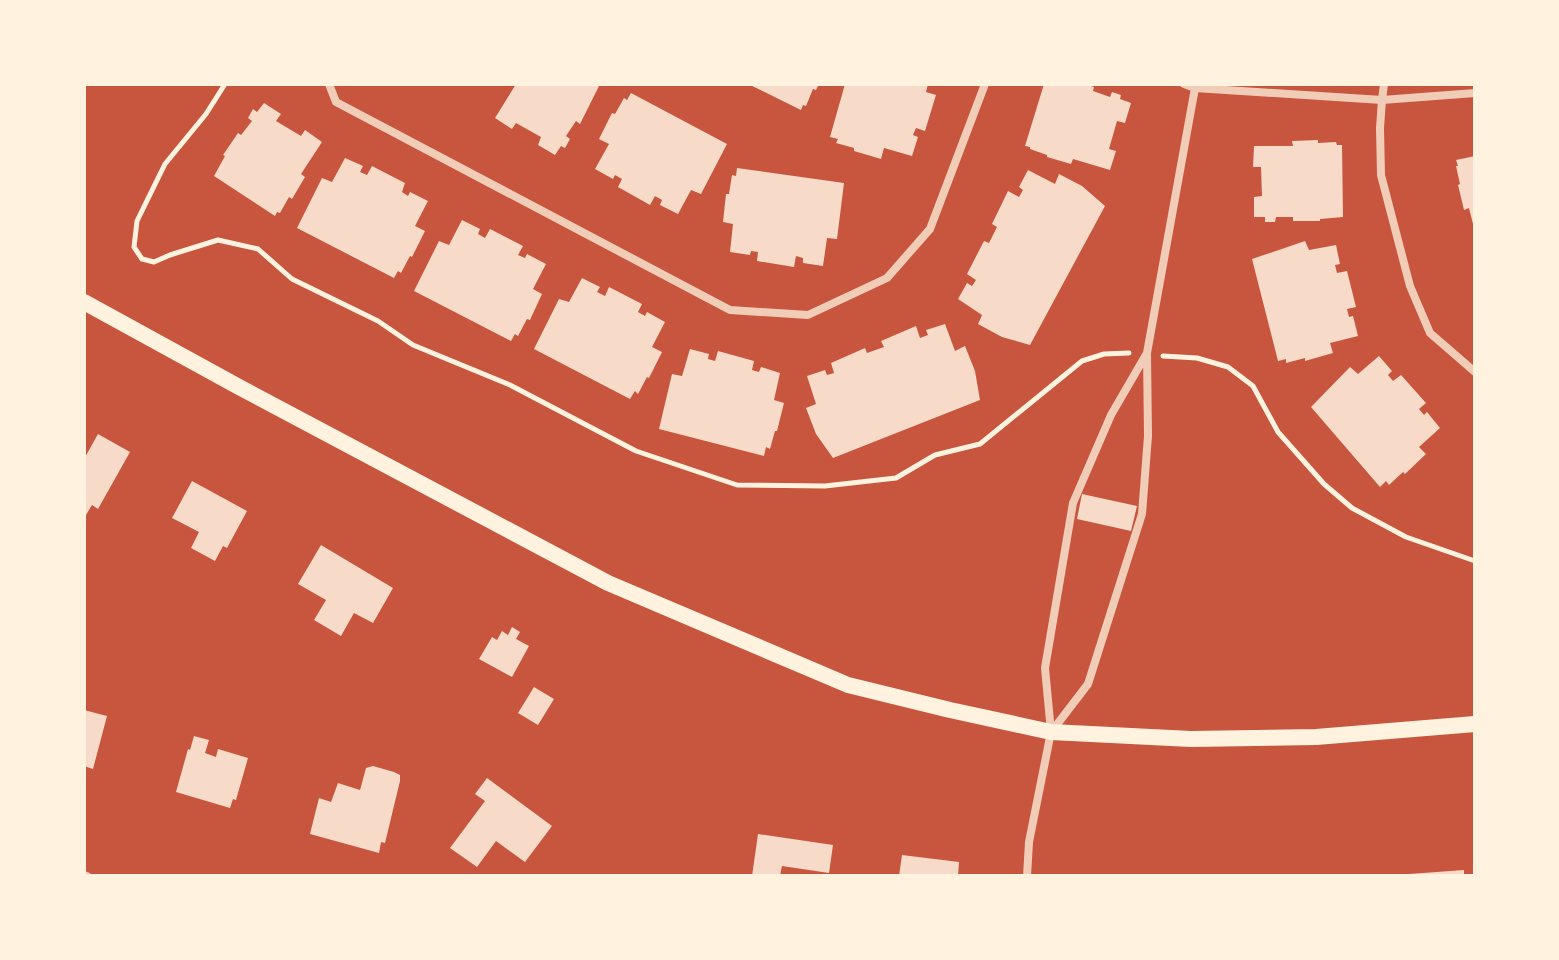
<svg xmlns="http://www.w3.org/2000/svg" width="1559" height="960" font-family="Cabin,sans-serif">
<rect width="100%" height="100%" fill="#c8553d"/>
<!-- building -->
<path fill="#f7dbc8" d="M516,84h84l-20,40 -4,-3 -10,15 4,3 -5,9 -4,-2 -6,9 -17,-10 3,-8 -25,-14 -4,6 -17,-11z
M748,84h71l-3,6 -3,-1 -7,17 -3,-1 -2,5z
M845,84h83l-2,8 10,3 -11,36 -9,-3 -3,7 5,2 -6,19 -28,-8 -3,11 -27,-8v-3l-18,-5 2,-4 -8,-2z
M1044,84h41l9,3 -1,4 17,6 2,-5 9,3 -1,4 11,4 -6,20 -8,-2 -8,28 7,2 -6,19 -37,-11 -2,5 -24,-7v-2l-17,-6v-2l-5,-1z
M631,93l96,51 -26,50 -10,-4 -13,24 -18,-9 2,-5 -7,-4 -5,9 -32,-18 4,-8 -7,-4 -2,4 -18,-10 14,-25 -10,-5 13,-26 3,1 9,-16 3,2z
M264,103l17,11 -5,7 25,15 4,-6 17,12 -21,32 4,3 -13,22 -3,-2 -9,16 -3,-1 -2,4 -61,-40 11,-20 -2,-1 15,-22 3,2 11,-14 -4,-3 5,-9 4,3z
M1318,140v3l18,-1 1,3h5l1,72 -23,2v2h-27v-4h-17l-1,5h-10v-5h-11v-20l8,-1 -1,-29h-8l1,-21h39l-1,-5z
M1475,156v71l-1,1 -5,-20 -5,2 -6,-25 2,-1 -4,-18h2l-2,-6z
M345,158l18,8 -3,6 7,3 5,-9 33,17 -3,9 6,4 2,-4 18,9 -13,25 10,5 -13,26 -2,-1 -9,17 -3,-2 -4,7 -97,-50 25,-50 10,4z
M737,168l107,15 -7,56 -10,-1 -4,28 -20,-3v-5l-7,-2 -2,11 -37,-6 1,-9 -7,-1 -1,4 -20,-3 3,-28 -10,-2 3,-28h3l3,-19 4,1z
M1028,170l27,14 4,-10 23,12 23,20 -75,139 -28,-8 -24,-13 4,-9 -24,-16 9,-16 5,3 4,-6 -9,-6 17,-33 5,2 8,-16 -5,-3 16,-33 11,6 4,-7 -4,-3z
M462,220l18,9 -2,5 7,4 5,-9 33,17 -5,9 7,3 2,-4 19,10 -13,25 9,5 -12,26 -3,-1 -9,17 -3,-2 -4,7 -97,-50 25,-50 10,4z
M1305,241l4,9 27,-5 4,19 -5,1 2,8 10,-2 9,36 -9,2 2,8 4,-1 5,20 -28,7 3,10 -28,8v-3l-19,5v-4l-8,2 -26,-102z
M582,278l18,9 -3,5 8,4 4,-9 33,17 -4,8 7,4 2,-4 18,10 -13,25 10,5 -13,26 -2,-1 -9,17 -3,-3 -5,8 -96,-50 25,-50 10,3z
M945,324l10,27 10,-5 10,25 5,29 -147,58 -17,-24 -10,-26 10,-4 -9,-28 18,-6 2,5 7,-2 -3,-10 34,-15 2,5 17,-6 -3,-6 35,-15 4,12 8,-3 -2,-5z
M690,349l19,5 -1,5 7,2 3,-10 36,10 -2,9 7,2 2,-5 19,6 -6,27 10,3 -7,28h-2l-5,18 -4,-2 -2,9 -105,-27 13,-55 10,2z
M1379,356l13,15 -4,4 5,6 8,-6 25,28 -7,6 5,6 3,-3 13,16 -21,19 7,7 -21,20 -2,-2 -14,13 -3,-4 -6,6 -69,-80 39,-40 8,7z
M98,434l32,18 -32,57 -6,-4 -6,10 -2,-1v-55z
M192,481l55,30 -20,37 -4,-2 -8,15 -24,-13 8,-16 -27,-14z
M1082,494l55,12 -6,25 -54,-12z
M321,545l72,43 -20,35 -19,-10 -13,23 -27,-16 12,-20 -28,-16z
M512,627l8,5 -4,7 13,7 -17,31 -33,-18 13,-22 5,3 5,-9 6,4z
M534,687l20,12 -16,26 -20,-12z
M84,710l23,6 -14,53 -9,-3z
M194,736l15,4 -4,13 11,4 2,-8 30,9 -12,42 -3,-1 -3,9 -54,-16 12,-43 2,1z
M373,766l21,6 6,3v6l-15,62 -4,-1 -2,11 -69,-19 9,-36 12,4 7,-19 22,7 6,-22z
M487,778l65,48 -27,36 -29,-21 -19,26 -27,-19 35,-47 -10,-7z
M758,834l75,11 -4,28 -47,-7 -2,10h-28z
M902,855l57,7 -1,14h-59z
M1464,870v6h-55v-2z"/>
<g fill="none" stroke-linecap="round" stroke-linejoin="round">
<!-- path -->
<path stroke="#fff3e0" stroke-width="5" d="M225,84l-19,30 -41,50 -28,57 -3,26 8,12 12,3 16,-7 48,-15 40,9 34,30 86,42 35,24 97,40 126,66 101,34 88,1 71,-8 39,-23 45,-11 102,-83 22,-7 25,-1
M1163,356l34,2 31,9 25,19 25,46 46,52 28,24 54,29 69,24"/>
<!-- minor -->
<path stroke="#f1ccb7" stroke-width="8" d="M329,84l7,18 394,208 78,5 79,-37 43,-49 55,-145
M1184,84l11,4 187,12 -2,28 1,47 29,111 20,47 45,39
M1384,84l-2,16 93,-7
M1052,731l36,-47 54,-170 6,-78 -1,-83 48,-265
M84,875l3,1
M1027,876l2,-34 22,-110 -6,-64 28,-165 38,-88 36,-62"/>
<!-- secondary -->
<path stroke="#fff3e0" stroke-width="16" d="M84,302l155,85 369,196 240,102 102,25 101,22 140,7 125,-2 159,-13"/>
</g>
<!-- border -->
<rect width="1559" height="960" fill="none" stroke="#fff3e0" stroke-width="172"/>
</svg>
